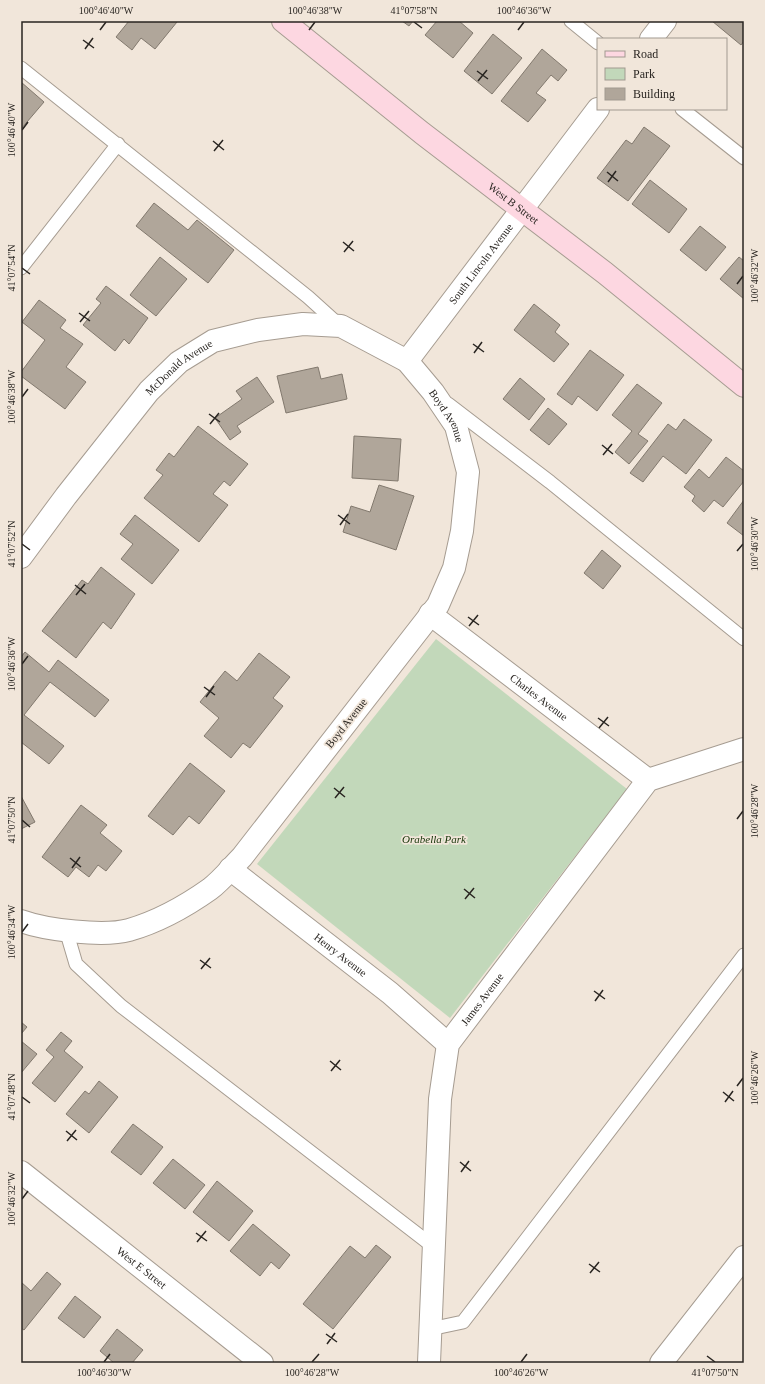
<svg xmlns="http://www.w3.org/2000/svg" width="765" height="1384" font-family="'Times New Roman',serif">
<rect width="100%" height="100%" fill="#f1e6da"/>
<!-- green -->
<path fill="#c2d8ba" d="M436,639l191,150 -177,229 -193,-154z"/>
<!-- building -->
<path fill="#b0a69a" stroke="#82796e" d="M129,21h48v1l-22,27 -14,-11 -9,12 -16,-13z
M402,21h11l-4,5z
M437,21h22l14,12 -20,25 -28,-23z
M712,21h32v20l-3,4z
M493,34l29,24 -30,36 -28,-23z
M542,49l25,21 -9,11 -7,-6 -15,18 10,7 -18,22 -27,-21z
M21,82l23,20 -23,27z
M644,127l26,19 -42,55 -31,-23 29,-38 6,4z
M650,180l37,29 -18,24 -37,-29z
M154,203l34,27 9,-10 37,30 -26,33 -72,-57z
M700,226l26,21 -20,24 -26,-21z
M160,257l27,22 -31,37 -26,-21z
M739,257l5,4v38l-24,-20z
M106,286l42,32 -19,26 -5,-5 -9,12 -32,-26 18,-22 -5,-4z
M39,300l27,20 -6,8 23,16 -17,23 20,15 -21,27 -44,-33v-4l24,-32 -23,-18z
M534,304l26,21 -5,7 14,12 -15,18 -40,-32z
M590,350l34,25 -27,36 -19,-15 -6,9 -15,-11z
M318,367l3,12 21,-5 5,25 -61,14 -9,-37z
M257,377l17,25 -37,24 4,6 -11,8 -15,-22 27,-19 -6,-8z
M520,378l25,21 -16,21 -26,-21z
M637,384l25,19 -24,31 10,7 -19,23 -14,-12 17,-21 -20,-16z
M548,408l19,16 -18,21 -19,-15z
M684,419l28,21 -26,34 -23,-18 -20,26 -13,-9 38,-49 8,6z
M198,426l50,38 -18,22 -6,-5 -11,13 15,11 -29,37 -55,-44 19,-23 -7,-5 13,-17 5,4z
M354,436l47,3 -3,42 -46,-3z
M726,457l18,14v10l-21,26 -9,-7 -10,12 -12,-11 3,-5 -11,-9 15,-18 10,9z
M379,485l35,11 -18,54 -53,-18 8,-26 19,6z
M744,500v36l-17,-13z
M135,515l44,35 -27,34 -31,-25 12,-15 -13,-10z
M602,550l19,16 -18,23 -19,-16z
M101,567l34,27 -24,35 -8,-7 -27,36 -34,-27 40,-51 6,4z
M25,652l24,20 9,-12 51,40 -14,17 -45,-35 -26,33 40,31 -15,18 -28,-22v-85z
M259,653l31,24 -17,21 10,8 -33,42 -7,-5 -12,15 -27,-22 15,-18 -19,-16 25,-31 12,10z
M190,763l35,28 -26,33 -10,-8 -16,19 -25,-19z
M21,796l14,26 -14,7z
M81,805l26,20 -7,8 22,18 -16,20 -8,-6 -9,12 -13,-10 -8,10 -26,-20z
M21,1022l6,5 -6,7z
M61,1032l11,9 -8,10 19,16 -28,35 -23,-19 22,-26 -8,-7z
M21,1041l16,13 -16,19z
M99,1081l19,16 -29,36 -23,-19 19,-23 4,3z
M133,1124l30,23 -22,28 -30,-23z
M173,1159l32,26 -20,24 -32,-26z
M217,1181l36,30 -24,30 -36,-29z
M253,1224l37,31 -11,14 -8,-7 -11,14 -30,-25z
M376,1245l15,12 -58,72 -30,-25 47,-58 15,12z
M47,1272l14,12 -37,46 -3,-2v-46l10,9z
M75,1296l26,21 -17,21 -26,-20z
M117,1329l26,21 -11,13h-18l-14,-12z"/>
<g fill="none" stroke-linecap="round" stroke-linejoin="round">
<defs>
<path id="lane" d="M571,21l27,22
M21,68l287,229 31,28
M682,109l62,49
M21,268l97,-124
M448,404l102,78 194,157
M66,930l10,34 45,42 313,241
M430,1329l33,-7 281,-367"/>
<g id="street">
<path d="M651,39l14,-18"/>
<path id="s1" d="M407,361l191,-252"/>
<path id="s2" d="M21,557l45,-61 83,-105 30,-29 34,-21 45,-11 45,-6 38,2 66,35 26,31 23,34 12,46 -6,59 -8,37 -16,37 -196,252c-10,10 -20,23 -32,32 -24,17 -53,33 -81,41 -26,7 -83,0 -108,-9"/>
<path id="s3" d="M430,614l218,166"/>
<path id="s4" d="M230,869l160,124 58,51"/>
<path id="s5" d="M21,1172l241,191"/>
<path id="s6" d="M429,1363l11,-264 8,-55 200,-264 96,-31"/>
<path d="M661,1363l83,-106"/>
</g>
<g id="secondary">
<path id="s7" d="M283,21l139,112 183,140 139,113"/>
</g>
</defs>
<!-- lane casing -->
<use href="#lane" stroke="#a69c91" stroke-width="15"/>
<!-- street casing -->
<use href="#street" stroke="#a69c91" stroke-width="24"/>
<!-- secondary casing -->
<use href="#secondary" stroke="#a69c91" stroke-width="24"/>
<!-- lane -->
<use href="#lane" stroke="#fff" stroke-width="13"/>
<!-- street -->
<use href="#street" stroke="#fff" stroke-width="22"/>
<!-- secondary -->
<use href="#secondary" stroke="#fdd7e1" stroke-width="22"/>
</g>
<!-- ticks -->
<path fill="none" stroke="#292521" stroke-width="1.5" d="M414,22l8,6M100,30l6,-8M309,30l6,-8M518,30l6,-8M83,40l11,8M85,49l8,-11M477,71l11,8M478,81l9,-11M22,130l6,-8M213,141l11,9M214,151l9,-11M607,172l11,9M608,182l8,-11M343,242l11,9M344,252l9,-11M22,268l8,6M737,284l6,-8M79,313l11,8M80,322l9,-11M473,344l11,8M474,353l8,-11M22,397l6,-8M209,414l11,8M210,424l9,-11M602,445l11,9M603,455l9,-11M338,515l12,9M340,525l8,-11M22,544l8,6M737,551l6,-7M75,585l11,9M76,595l9,-11M468,617l11,8M469,626l9,-11M22,664l6,-8M204,687l11,8M206,697l8,-11M598,718l11,8M599,728l9,-11M334,788l11,9M335,798l9,-11M737,819l6,-8M22,820l8,7M70,858l11,9M72,868l8,-11M464,889l11,9M465,899l9,-11M22,932l6,-8M200,960l11,8M201,969l9,-11M594,991l11,8M595,1001l8,-11M330,1061l11,9M331,1071l9,-11M737,1086l6,-8M723,1092l11,9M22,1097l8,6M725,1102l8,-11M66,1131l11,9M67,1141l9,-11M460,1162l11,9M461,1172l8,-11M22,1199l6,-8M196,1233l11,8M197,1242l9,-11M589,1264l11,8M590,1273l9,-11M326,1334l11,8M327,1344l8,-11M707,1356l8,6M104,1362l6,-8M312,1362l7,-8M521,1362l6,-8"/>
<g text-anchor="middle" stroke-width="3.5" stroke-linejoin="round" paint-order="stroke">
<!-- street labels -->
<g font-size="11" fill="#292521" stroke="#f1e6da">
<text dy="4" stroke="none"><textPath href="#s7" startOffset="294">West B Street</textPath></text>
<text dy="4" stroke="none"><textPath href="#s1" startOffset="122">South Lincoln Avenue</textPath></text>
<text dy="4" stroke="none"><textPath href="#s2" startOffset="248">McDonald Avenue</textPath></text>
<text dy="4" stroke="none"><textPath href="#s2" startOffset="564">Boyd Avenue</textPath></text>
<text dy="4" stroke="none"><textPath href="#s3" startOffset="137">Charles Avenue</textPath></text>
<text transform="translate(346 723) rotate(-52)" y="4">Boyd Avenue</text>
<text dy="4" stroke="none"><textPath href="#s4" startOffset="140">Henry Avenue</textPath></text>
<text dy="4" stroke="none"><textPath href="#s6" startOffset="376">James Avenue</textPath></text>
<text dy="4" stroke="none"><textPath href="#s5" startOffset="154">West E Street</textPath></text>
</g>
<!-- park labels -->
<g font-size="11" font-style="italic" fill="#143306" stroke="#f1e6da">
<text x="434" y="843">Orabella Park</text>
</g>
</g>
<!-- border -->
<rect width="765" height="1384" fill="none" stroke="#f1e6da" stroke-width="44"/>
<!-- legend -->
<rect x="597" y="38" width="130" height="72" fill="#f1e6da" stroke="#a19990"/>
<rect x="605" y="51" width="20" height="6" fill="#fdd7e1" stroke="#a19990"/>
<text x="633" y="58" font-size="12" fill="#292521">Road</text>
<rect x="605" y="68" width="20" height="12" fill="#c2d8ba" stroke="#a19990"/>
<text x="633" y="78" font-size="12" fill="#292521">Park</text>
<rect x="605" y="88" width="20" height="12" fill="#b0a69a" stroke="#a19990"/>
<text x="633" y="98" font-size="12" fill="#292521">Building</text>
<rect x="22" y="22" width="721" height="1340" fill="none" stroke="#292521" stroke-width="1.5"/>
<g font-size="10" text-anchor="middle" fill="#292521">
<text x="106" y="14">100°46'40"W</text>
<text x="315" y="14">100°46'38"W</text>
<text x="414" y="14">41°07'58"N</text>
<text x="524" y="14">100°46'36"W</text>
<text transform="translate(11 130) rotate(-90)" y="4">100°46'40"W</text>
<text transform="translate(11 268) rotate(-90)" y="4">41°07'54"N</text>
<text transform="translate(754 276) rotate(-90)" y="4">100°46'32"W</text>
<text transform="translate(11 397) rotate(-90)" y="4">100°46'38"W</text>
<text transform="translate(754 544) rotate(-90)" y="4">100°46'30"W</text>
<text transform="translate(11 544) rotate(-90)" y="4">41°07'52"N</text>
<text transform="translate(11 664) rotate(-90)" y="4">100°46'36"W</text>
<text transform="translate(754 811) rotate(-90)" y="4">100°46'28"W</text>
<text transform="translate(11 820) rotate(-90)" y="4">41°07'50"N</text>
<text transform="translate(11 932) rotate(-90)" y="4">100°46'34"W</text>
<text transform="translate(754 1078) rotate(-90)" y="4">100°46'26"W</text>
<text transform="translate(11 1097) rotate(-90)" y="4">41°07'48"N</text>
<text transform="translate(11 1199) rotate(-90)" y="4">100°46'32"W</text>
<text x="104" y="1376">100°46'30"W</text>
<text x="312" y="1376">100°46'28"W</text>
<text x="521" y="1376">100°46'26"W</text>
<text x="715" y="1376">41°07'50"N</text>
</g>
</svg>
